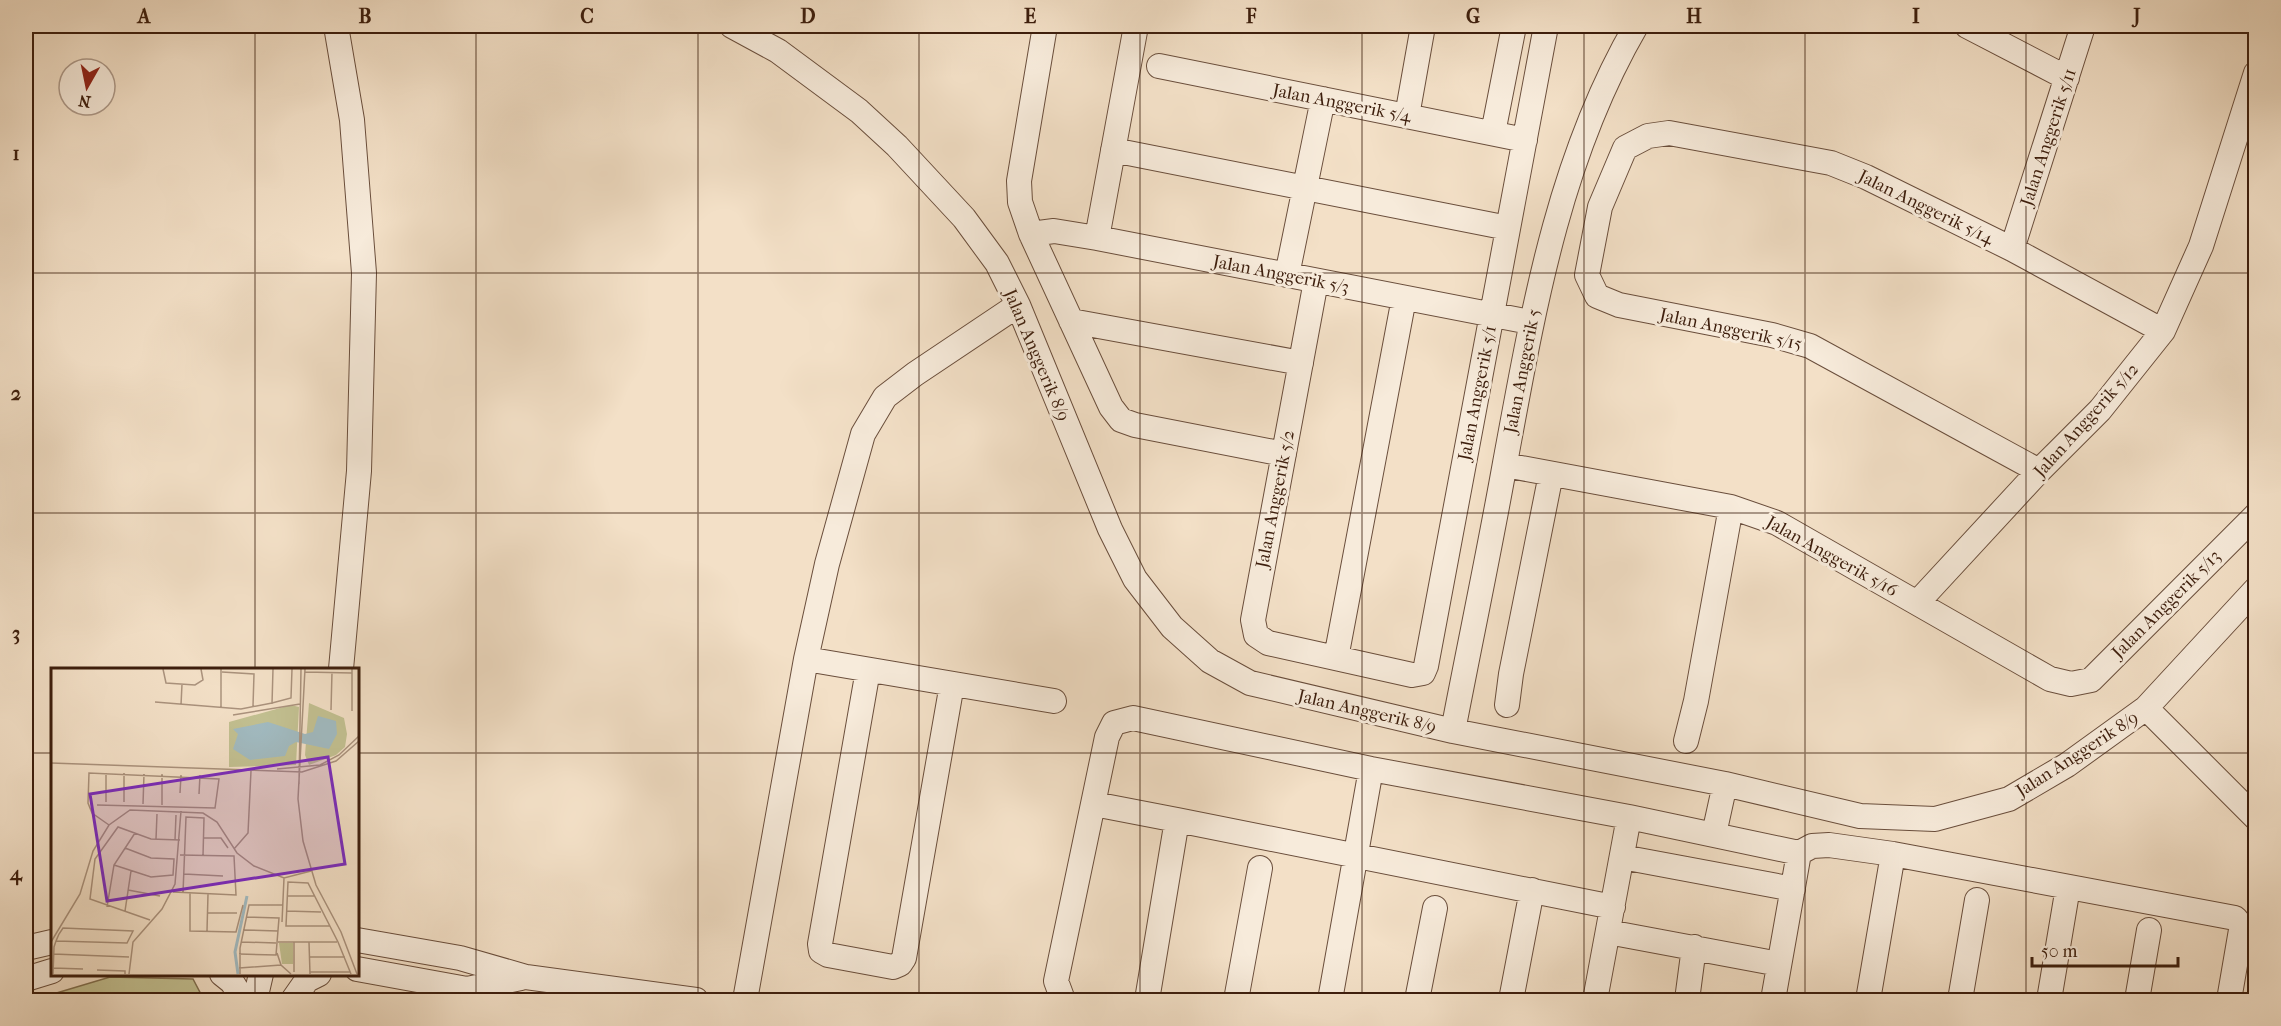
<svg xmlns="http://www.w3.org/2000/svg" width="2281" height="1026" font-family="'IM FELL French Canon',serif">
<rect width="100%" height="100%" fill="#f3e0c7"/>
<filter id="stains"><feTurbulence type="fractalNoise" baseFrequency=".00333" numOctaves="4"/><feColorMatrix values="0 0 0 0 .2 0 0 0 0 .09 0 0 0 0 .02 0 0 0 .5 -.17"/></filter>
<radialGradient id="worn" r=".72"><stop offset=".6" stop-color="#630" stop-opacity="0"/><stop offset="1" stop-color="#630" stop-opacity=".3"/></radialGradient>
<!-- green -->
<path fill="#c2c091" stroke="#806f4f" stroke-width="1.5" d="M110,977l83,2 11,21h-171z"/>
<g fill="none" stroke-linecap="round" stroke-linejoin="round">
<defs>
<path id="minor" d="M336,26l16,94 12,153 -5,198 -18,198
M732,26l46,25 81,60 38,35 67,72 33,45 21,42 92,224 25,50 37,48 38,34 40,22 203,48 272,53 135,32 75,3 74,-20 58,-34 79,-57 110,-119
M1045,26l-26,155 1,21 11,32 80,173 10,13 14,5 149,29
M1967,26l100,52
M1159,66l366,74
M1407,116l16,-90
M1493,133l21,-107
M1113,150l395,78
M1031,234l23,-3 43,7 433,84
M1097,238l39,-212
M2012,249l71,-223
M1287,275l36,-176
M1316,281l-63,339 3,15 12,8 144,32 11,-2 3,-7 120,-640
M1071,321l230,42
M1505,465l226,42 46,16 273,156 21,5 20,-4 165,-165
M2039,471l-229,-125 -38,-11 -153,-30 -22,-9 -10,-21 13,-68 25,-59 23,-12 21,-3 162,30 35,14 146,72 151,82
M1917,603l122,-132 61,-61 63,-79 38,-85 55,-173
M1336,658l68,-360
M806,659l248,42
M868,670l-48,274 1,7 7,4 65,12 7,-3 4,-6 48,-274
M1507,705l4,-31 40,-200
M2146,708l110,110
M1453,731c17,-89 36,-178 52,-268 28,-151 53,-303 131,-437
M1686,741l10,-40 35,-194
M1094,804l83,16
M1714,834l11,-50
M1622,857l171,32
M1608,932l171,32
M357,940l103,18 66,19 170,23
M26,948l26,-6
M357,969l110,20 54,-11
M222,974l10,8 11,18
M26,979l26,-8
M255,1000l6,-26
M293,1000l14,-20 12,-6
M745,1000l61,-341 21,-95 36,-130 22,-37 30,-23 103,-69
M1063,1000l-7,-19 51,-244 7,-14 19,-5 238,51 258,48 170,36 13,-7 17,-1 64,9 342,64 6,7v5l-12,70
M1147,1000l30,-180 436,87
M1236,1000l24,-132
M1330,1000l41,-231
M1417,1000l18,-92
M1511,1000l21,-110
M1595,1000l34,-183
M1687,1000l7,-53
M1773,1000l26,-147
M1868,1000l25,-146
M1960,1000l17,-100
M2049,1000l19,-113
M2137,1000l12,-70"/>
</defs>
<!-- minor casing -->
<use href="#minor" stroke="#6a4e3c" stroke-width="26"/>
<!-- minor -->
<use href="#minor" stroke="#f7ebdb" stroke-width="24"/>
</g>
<!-- grid -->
<path fill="none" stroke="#3d1e0d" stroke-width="1.5" stroke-opacity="0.55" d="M255,26v643M476,26v974M698,26v974M919,26v974M1140,26v974M1362,26v974M1584,26v974M1805,26v974M2026,26v974M26,273h2230M26,513h2230M26,753h26M357,753h1899M255,974v26"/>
<g text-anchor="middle" stroke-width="6" stroke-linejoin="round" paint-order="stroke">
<!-- street labels -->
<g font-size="18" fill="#3d1e0d" stroke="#f7ebdb">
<text transform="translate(1342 103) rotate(11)" y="6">Jalan Anggerik 5/4</text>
<text transform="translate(2048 137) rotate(-72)" y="6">Jalan Anggerik 5/11</text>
<text transform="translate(1926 207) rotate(26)" y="6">Jalan Anggerik 5/14</text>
<text transform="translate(1281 274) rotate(11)" y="6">Jalan Anggerik 5/3</text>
<text transform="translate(1731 329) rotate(12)" y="6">Jalan Anggerik 5/15</text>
<text transform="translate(1037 355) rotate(67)" y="6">Jalan Anggerik 8/9</text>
<text transform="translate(1522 371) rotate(-79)" y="6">Jalan Anggerik 5</text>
<text transform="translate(1477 393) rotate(-79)" y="6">Jalan Anggerik 5/1</text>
<text transform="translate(2086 420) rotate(-48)" y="6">Jalan Anggerik 5/12</text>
<text transform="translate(1275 499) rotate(-79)" y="6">Jalan Anggerik 5/2</text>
<text transform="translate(1832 556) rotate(29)" y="6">Jalan Anggerik 5/16</text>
<text transform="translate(2166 604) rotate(-45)" y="6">Jalan Anggerik 5/13</text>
<text transform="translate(1367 711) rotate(13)" y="6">Jalan Anggerik 8/9</text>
<text transform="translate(2077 754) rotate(-33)" y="6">Jalan Anggerik 8/9</text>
</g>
</g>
<!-- overview -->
<g transform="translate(51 668)">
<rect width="308" height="308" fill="#f3e0c7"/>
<path d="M258,35l35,15 3,16 -2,13 -9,8 -27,10 -4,-10zM240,37l8,2 -3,58 -67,2v-45zM228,275h14v21h-11z" fill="#c2c091"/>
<path d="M267,48l18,5 1,13 -8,15 -33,-7 -7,4 -4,10 -35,4 -17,-11 5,-15 -5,-5 35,-7 37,12 8,-2z" fill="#a1bac0"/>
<path fill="none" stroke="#a1bac0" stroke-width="3" d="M187,306l-3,-22 12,-56"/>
<path fill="none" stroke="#aa927d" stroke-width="1.5" d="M112,1l3,14 29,2 8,-5 -2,-11M254,1l-7,130 5,42 13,44 25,47 16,42M171,4l32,2 -1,32M254,4l47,1M104,34l86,7 31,-6 19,-5 1,-29M221,36l1,-35M130,37l1,-21M170,40v-39M280,42l1,-38M301,43v-42M182,47l67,-11M0,95l251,9 34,-11 23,-20M226,101l43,-4 19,-10 20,-19M248,116l2,-115M129,125l1,-18M148,126l1,-19M55,134v-29M73,134v-29M92,136l1,-30M46,137l118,3 4,-29 -130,-6 -1,30 4,10 17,12M111,137v-31M153,170h17l7,10M105,171l1,-25M124,172l1,-25M183,181l14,-16 3,-62M63,197l37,12 22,-2 1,-16 -23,-1 -26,-10M133,206l39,2M77,222l32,6M122,224l63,3 -2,-39 -54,-1M132,225l3,-76 18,1 -1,38M139,225v38l46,1 7,-27M236,228h27M56,239l7,-42 21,-32M74,243l6,-40M235,243l35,1M157,245h29M99,252l-60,-21 5,-40 23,-32 33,12 29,1M231,254l2,-44M279,258h-44l2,-44 20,1 30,59 13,32M192,262l35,1M156,263l1,-37M0,274l29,-48 13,-43 16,-26 21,-15 73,3 14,9 20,31 17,13 30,12 27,-7M190,274l35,1M227,274h59M243,274v30M258,274l1,32M226,285l4,12 10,9M2,286l76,3M188,286l37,1 3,-37 -33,-1M259,289h35M2,300l30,1M188,300l42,-3M46,302l28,1v3M259,304h40M2,306l1,-27 2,-6 3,-7 4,-6 70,3 -6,12 -71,-2M78,306l4,-32 29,-33 13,-25 6,-73M189,306v-26l9,-43h34"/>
<path fill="#7b2cbf" fill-opacity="0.15" stroke="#7b2cbf" stroke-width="3" d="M277,89l17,107 -238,37 -17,-107z"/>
<rect width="308" height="308" fill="none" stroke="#3d1e0d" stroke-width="3"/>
</g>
<!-- margin -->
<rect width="2281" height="1026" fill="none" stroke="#f3e0c7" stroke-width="66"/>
<!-- north arrow -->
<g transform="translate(87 87) rotate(189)"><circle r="28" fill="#f7ebdb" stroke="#ad9989" stroke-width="1.5"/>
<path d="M0-4.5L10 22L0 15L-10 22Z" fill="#8f2418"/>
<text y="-9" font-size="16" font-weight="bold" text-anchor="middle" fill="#3d1e0d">N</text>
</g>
<!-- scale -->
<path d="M2032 957v9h146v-9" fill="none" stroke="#3d1e0d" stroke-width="3"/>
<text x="2041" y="957" font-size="18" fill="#3d1e0d" stroke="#f7ebdb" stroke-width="4.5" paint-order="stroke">50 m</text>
<rect x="33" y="33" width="2215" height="960" fill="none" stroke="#3d1e0d" stroke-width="2"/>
<g font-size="20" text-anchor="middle" font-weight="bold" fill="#3d1e0d">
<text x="144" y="23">A</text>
<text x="365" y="23">B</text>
<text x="587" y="23">C</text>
<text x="808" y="23">D</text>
<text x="1030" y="23">E</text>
<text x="1251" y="23">F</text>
<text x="1473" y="23">G</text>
<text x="1694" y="23">H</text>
<text x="1916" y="23">I</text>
<text x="2137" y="23">J</text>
<text x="16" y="160">1</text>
<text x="16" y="400">2</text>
<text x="16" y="640">3</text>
<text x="16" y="880">4</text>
</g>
<rect width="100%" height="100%" filter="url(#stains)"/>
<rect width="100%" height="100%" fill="url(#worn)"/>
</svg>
